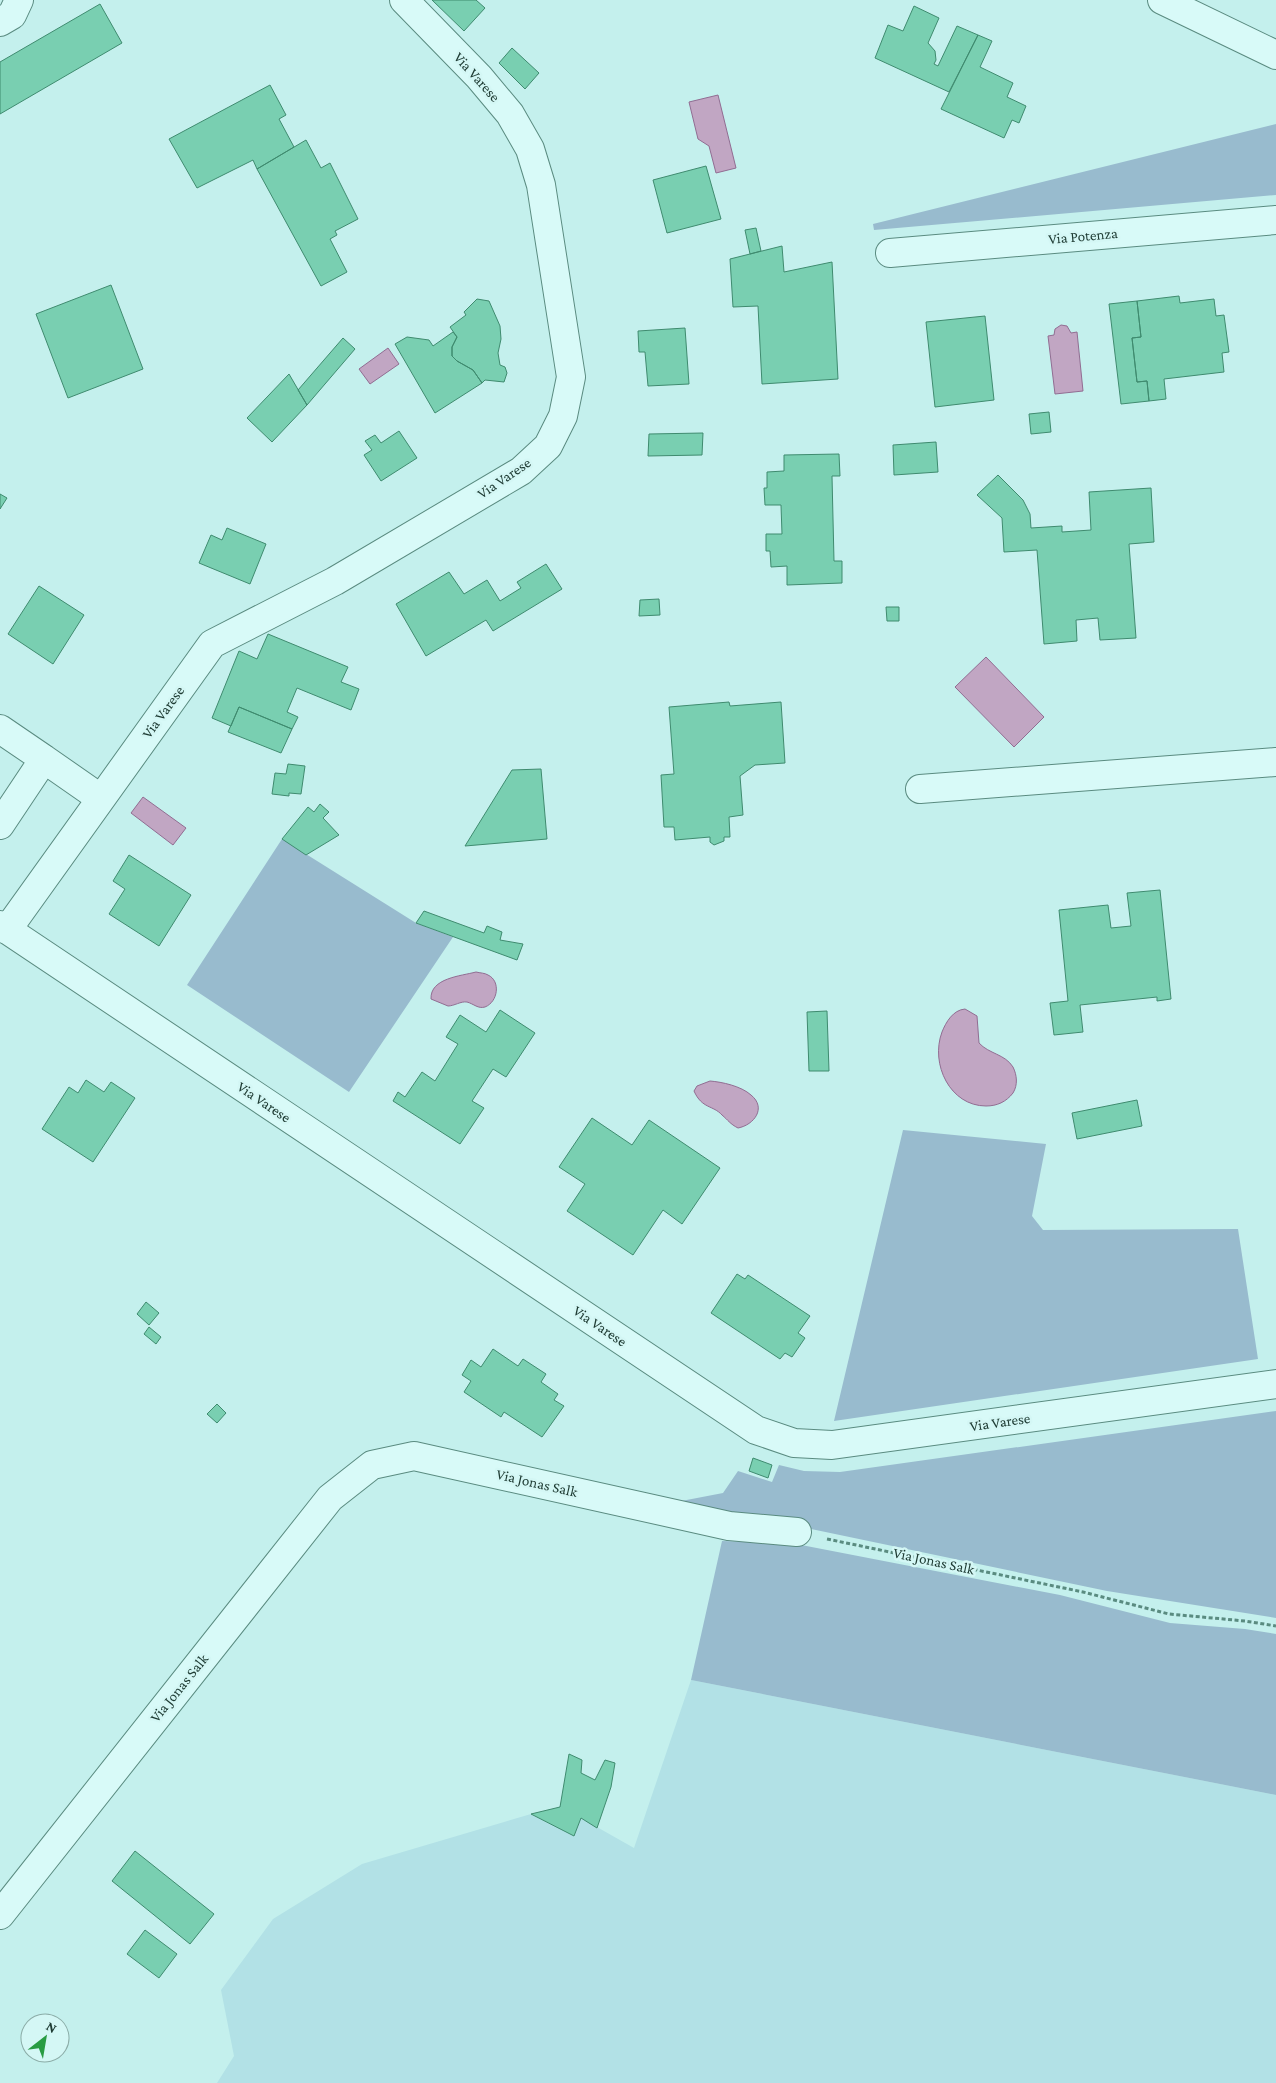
<svg xmlns="http://www.w3.org/2000/svg" width="1276" height="2083" font-family="'Crimson Pro',serif">
<rect width="100%" height="100%" fill="#c4f0ed"/>
<!-- farmland -->
<path fill="#b2e1e6" d="M691,1680l585,115v288h-1059l17,-27 -13,-66 52,-71 89,-55 169,-50 43,22 7,-18 53,30z"/>
<!-- green -->
<path fill="#98bbce" d="M1276,124v71l-402,35 -1,-6z
M282,839l134,84 37,14 -104,155 -162,-107z
M903,1130l143,14 -14,72 11,14 195,-1 20,130 -424,62z
M1276,1411v207l-169,-27 -315,-66 -121,-22 52,-10 15,-22 34,11 7,-17 25,6 36,1z
M722,1541l69,2 269,52 110,28 75,6 31,5v161l-585,-115z"/>
<!-- water -->
<path fill="#c1a6c3" stroke="#916d92" d="M718,95l18,73 -20,5 -7,-27 -11,-7 -9,-37z
M1061,325l6,1 4,7 6,-1 6,59 -28,3 -7,-58 6,-1 1,-6z
M388,348l11,16 -29,20 -11,-15z
M986,657l58,60 -30,30 -59,-60z
M143,797l43,31 -13,17 -42,-32z
M476,972c4,1 9,1 12,3 13,6 10,27 -3,32 -7,2 -11,-3 -18,-5 -6,-1 -13,4 -19,4l-17,-7c-1,-21 30,-23 45,-27z
M965,1009l12,7 2,27c10,11 26,11 34,24 4,8 5,18 0,26 -7,9 -16,13 -27,13 -36,0 -56,-42 -44,-74 4,-10 11,-22 23,-23z
M710,1081c12,1 31,5 41,14 16,13 3,30 -13,33 -8,-4 -10,-8 -16,-13 -9,-10 -20,-6 -28,-24l3,-5z"/>
<!-- building -->
<path fill="#79cfb1" stroke="#3f8b6f" d="M432,0h44l9,8 -21,23z
M100,4l22,39 -122,71v-52z
M914,6l25,12 -11,25 7,8 1,9 -2,4 4,2 19,-40 21,9 -29,57 -74,-34 13,-33 15,6z
M978,35l14,6 -12,26 33,16 -6,14 19,9 -7,17 -7,-3 -8,18 -63,-29z
M512,48l27,25 -14,16 -26,-26z
M270,85l16,30 -7,4 15,28 -37,22 -4,-9 -56,28 -28,-49z
M306,140l15,28 9,-5 28,56 -23,12 2,4 -7,4 17,33 -26,14 -64,-117z
M706,166l15,53 -54,14 -14,-53z
M756,228l5,23 -11,3 -5,-24z
M782,246l2,26 48,-10 6,117 -76,5 -4,-78 -25,1 -3,-48z
M111,285l32,84 -75,29 -32,-84z
M1179,296l1,7 34,-4 2,17 8,-1 5,37 -7,1 2,19 -60,7 2,20 -17,2 -2,-20 -10,1 -5,-44 9,-1 -4,-36z
M477,299l12,2 11,25 1,13 -3,14 2,12 5,2 2,6 -3,9 -19,-2 -3,3 -9,-13 -16,-9 -5,-5v-9l5,-10 -7,-10 16,-12 -2,-3z
M1137,301l4,36 -9,1 5,44 10,-1 2,20 -28,3 -12,-100z
M985,316l9,84 -59,7 -9,-85z
M685,328l4,56 -41,2 -3,-34h-6l-1,-21z
M453,332l4,5 -5,10v9l5,5 16,9 9,13 -47,30 -40,-69 12,-7 22,3 4,6z
M343,338l12,11 -48,56 -9,-15z
M289,374l18,31 -35,37 -25,-24z
M1049,412l2,20 -20,2 -2,-20z
M399,431l18,27 -36,23 -17,-26 8,-5 -7,-9 10,-6 6,8z
M703,433l-1,22 -54,1 1,-22z
M936,442l2,30 -44,3 -1,-30z
M839,454l1,22h-8l2,85h8v22l-55,2v-19l-16,1 -1,-16h-4v-17h16l-1,-29h-16l-1,-17h3v-16l17,-1v-16z
M998,475l25,25 7,14 1,14 31,-2v6l29,-2 -2,-38 62,-4 3,54 -25,2 7,94 -36,2 -2,-22 -22,2 1,21 -33,3 -7,-94 -33,2 -2,-34 -25,-23z
M0,494l7,4 -7,11z
M227,528l39,16 -16,40 -51,-21 12,-28 11,5z
M546,564l16,25 -69,42 -7,-11 -60,36 -30,-52 53,-32 15,22 23,-14 13,21 21,-13 -4,-6z
M39,586l45,29 -31,49 -45,-30z
M659,599l1,16 -21,1 1,-16z
M886,607h13v14h-12z
M268,634l80,33 -7,15 18,7 -8,21 -54,-22 -10,24 11,5 -6,12 -53,-22 -8,19 -19,-8 27,-67 18,8z
M729,702l1,4 51,-4 4,61 -30,2 -15,11 3,39 -14,2 1,20h-6v4l-10,4 -4,-3v-5l-35,3 -1,-13h-10l-3,-52 13,-1 -5,-67z
M239,707l53,22 -11,24 -53,-21z
M288,764l17,2 -4,28 -12,-1v3l-17,-2 3,-21 11,1z
M541,769l6,70 -82,7 47,-76z
M320,804l9,8 -6,6 16,17 -33,20 -24,-16 26,-32 6,5z
M129,855l62,40 -32,51 -50,-32 16,-25 -12,-8z
M1160,890l11,109 -14,2v-4l-77,8 3,27 -29,3 -4,-32 18,-2 -9,-91 49,-5 3,23 20,-2 -4,-33z
M424,911l60,22 3,-7 15,6 -2,8 23,4 -6,16 -101,-37z
M500,1010l35,23 -29,44 -13,-8 -21,32 12,7 -24,36 -67,-43 5,-9 7,5 17,-25 13,9 23,-37 -12,-7 14,-22 26,17z
M827,1011l2,60h-20l-2,-59z
M86,1080l18,12 7,-10 24,16 -42,64 -51,-33 27,-42 9,6z
M1137,1100l5,26 -65,13 -5,-26z
M592,1118l40,27 17,-25 71,48 -38,56 -19,-14 -30,45 -66,-44 18,-27 -26,-17z
M737,1274l8,5 3,-4 62,41 -12,17 7,5 -13,19 -7,-4 -5,6 -69,-46z
M146,1302l13,11 -10,12 -12,-11z
M149,1327l12,10 -5,7 -12,-10z
M493,1349l25,17 5,-7 23,15 -5,8 17,12 -4,6 10,6 -22,31 -38,-25 -3,5 -37,-25 7,-11 -9,-6 9,-15 10,7z
M217,1404l9,9 -9,10 -10,-9z
M753,1458l19,7 -4,13 -19,-7z
M569,1754l13,6 -1,13 14,7 10,-20 10,3 -4,24 -14,41 -16,-10 -7,18 -43,-22 29,-7z
M135,1851l79,63 -24,30 -78,-63z
M145,1930l32,24 -18,24 -32,-24z"/>
<g fill="none" stroke-linecap="round" stroke-linejoin="round">
<defs>
<path id="minor" d="M1162,0l114,55
M0,22l12,-7 7,-15
M890,253l386,-33
M0,729l44,30
M920,789l356,-27
M0,825l44,-66 56,39
M0,925l756,505 38,13 38,2 444,-61
M7,930l205,-286 123,-63 186,-110 27,-25 15,-30 8,-39 -30,-192 -11,-36 -20,-35 -31,-37 -75,-77
M0,1915l330,-417 42,-33 42,-9 315,70 68,6"/>
</defs>
<!-- minor casing -->
<use href="#minor" stroke="#5a8b80" stroke-width="30"/>
<!-- path -->
<path stroke="#5a8b80" stroke-width="3" stroke-dasharray="4 2.5" stroke-linecap="butt" d="M827,1539l256,53 86,22 76,7 31,5"/>
<!-- minor -->
<use href="#minor" stroke="#d8faf8" stroke-width="28"/>
</g>
<g text-anchor="middle" stroke-width="5" stroke-linejoin="round" paint-order="stroke">
<!-- street labels -->
<g font-size="15" fill="#1e3b33" stroke="#d4f7f5">
<text transform="translate(477 77) rotate(48)" y="5">Via Varese</text>
<text transform="translate(1083 236) rotate(-5)" y="5">Via Potenza</text>
<text transform="translate(504 478) rotate(-34)" y="5">Via Varese</text>
<text transform="translate(163 712) rotate(-54)" y="5">Via Varese</text>
<text transform="translate(264 1102) rotate(34)" y="5">Via Varese</text>
<text transform="translate(600 1326) rotate(34)" y="5">Via Varese</text>
<text transform="translate(1000 1422) rotate(-8)" y="5">Via Varese</text>
<text transform="translate(537 1483) rotate(13)" y="5">Via Jonas Salk</text>
<text transform="translate(934 1561) rotate(12)" y="5">Via Jonas Salk</text>
<text transform="translate(179 1688) rotate(-51)" y="5">Via Jonas Salk</text>
</g>
</g>
<!-- north arrow -->
<g transform="translate(45 2038) rotate(31)"><circle r="24" fill="#d4f7f5" stroke="#8baca7"/>
<path d="M0-4L9 19L0 12L-9 19Z" fill="#289c43"/>
<text y="-8" font-size="14" font-weight="bold" text-anchor="middle" fill="#1e3b33">N</text>
</g>
</svg>
